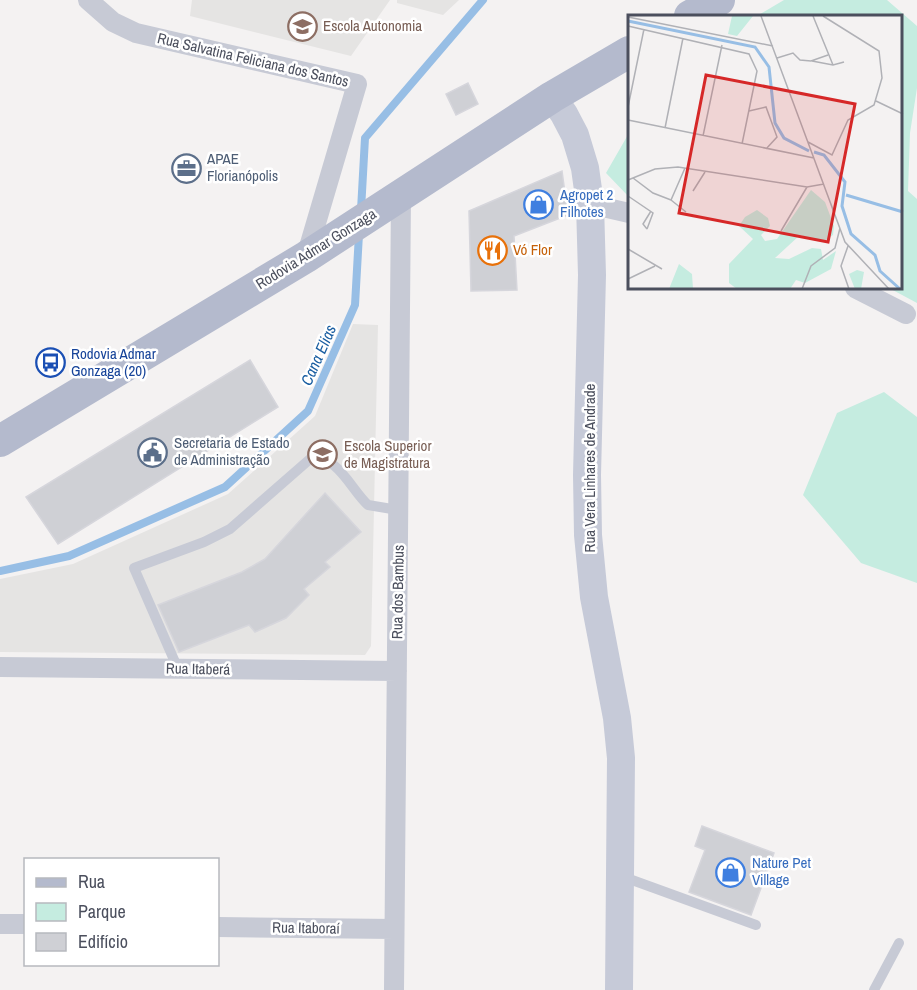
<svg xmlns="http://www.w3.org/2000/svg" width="917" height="990" font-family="'Archivo Narrow',sans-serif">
<rect width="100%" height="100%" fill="#f4f2f2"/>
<!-- education -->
<path fill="#e5e4e3" d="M192,0h198l-39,56 -161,-40z
M397,0h62l-16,15 -46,-12z
M353,324l25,1 -7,321 -6,9 -365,-3v-73l73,-15 155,-70 87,-78z"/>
<!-- green -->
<path fill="#c5ece0" d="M784,0h103l30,26v62l-7,45 -2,58 9,8v104l-28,-15h11v-272h-143z
M629,133v64l-23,-24z
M884,392l33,25v166l-56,-20 -58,-68 34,-82z"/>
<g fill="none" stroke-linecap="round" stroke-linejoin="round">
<!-- stream -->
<path stroke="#97bee5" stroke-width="8" d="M361,210l4,-72 118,-138
M0,571l69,-15 156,-69 83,-76 47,-106 4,-71"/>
</g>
<!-- building -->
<path fill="#cfd0d5" stroke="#d6d6dc" stroke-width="1.5" d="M468,83l10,21 -22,11 -10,-21z
M562,171l6,44 -54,21 3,54 -46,1 -2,-80z
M250,360l28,47 -220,137 -32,-47z
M325,493l36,39 -36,30 5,5 -26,22 5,6 -23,23 -31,14 -6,-7 -70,27 -21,-47 84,-33 23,-13z
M702,826l72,27 -23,62 -62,-23 16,-42 -10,-4z"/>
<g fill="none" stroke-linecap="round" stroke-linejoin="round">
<!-- lane -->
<path stroke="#c7cad5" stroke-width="10" d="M178,669l-44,-101 70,-26 26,-13 80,-70c27,-6 41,31 58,46l30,5
M621,876l135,49
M874,990l25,-47"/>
<!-- street -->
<path stroke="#c7cad5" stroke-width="20" d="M88,0l25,22 23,11 221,51 -51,173
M590,204l39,9
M855,288l51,26
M0,667l397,4
M0,924h26
M218,927l176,2
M394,990l7,-795"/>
<!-- secondary -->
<path stroke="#c6cad8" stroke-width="28" d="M552,97l12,17 11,21 10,33 5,36 2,71 -5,200 1,60 6,62 23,121 4,40 -2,232"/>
<!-- primary -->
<path stroke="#b4bacd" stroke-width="32" d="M690,16l29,-16
M0,441l306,-184 246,-160 77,-45"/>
</g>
<!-- icons -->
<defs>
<symbol id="school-ring" viewBox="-11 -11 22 22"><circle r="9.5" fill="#fff" stroke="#8d6e63" stroke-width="1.5"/><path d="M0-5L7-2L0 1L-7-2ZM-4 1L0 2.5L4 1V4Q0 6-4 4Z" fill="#8d6e63"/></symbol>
<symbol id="office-ring" viewBox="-11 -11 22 22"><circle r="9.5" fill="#fff" stroke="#5c6f8a" stroke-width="1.5"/><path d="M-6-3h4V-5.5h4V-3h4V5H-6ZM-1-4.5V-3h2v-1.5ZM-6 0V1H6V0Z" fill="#5c6f8a"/></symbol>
<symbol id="shop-ring" viewBox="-11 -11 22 22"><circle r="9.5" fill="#fff" stroke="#3f7fe0" stroke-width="1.5"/><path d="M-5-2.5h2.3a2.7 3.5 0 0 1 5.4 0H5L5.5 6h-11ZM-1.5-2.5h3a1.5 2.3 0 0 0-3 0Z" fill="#3f7fe0"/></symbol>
<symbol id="restaurant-ring" viewBox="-11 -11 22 22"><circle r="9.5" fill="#fff" stroke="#e8710a" stroke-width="1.5"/><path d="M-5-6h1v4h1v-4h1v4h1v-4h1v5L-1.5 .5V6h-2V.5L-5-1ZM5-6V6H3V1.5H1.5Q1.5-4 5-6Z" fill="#e8710a"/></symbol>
<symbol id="bus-ring" viewBox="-11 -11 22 22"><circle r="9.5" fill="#fff" stroke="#1a4fb4" stroke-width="1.5"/><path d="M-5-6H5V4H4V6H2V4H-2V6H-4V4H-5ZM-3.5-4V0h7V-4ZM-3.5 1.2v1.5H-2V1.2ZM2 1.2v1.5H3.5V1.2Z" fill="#1a4fb4"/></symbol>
<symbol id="civic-ring" viewBox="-11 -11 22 22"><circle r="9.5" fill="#fff" stroke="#5c6f8a" stroke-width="1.5"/><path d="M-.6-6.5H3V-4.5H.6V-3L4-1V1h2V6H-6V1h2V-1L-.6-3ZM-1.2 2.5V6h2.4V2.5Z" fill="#5c6f8a"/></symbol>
<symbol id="university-ring" viewBox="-11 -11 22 22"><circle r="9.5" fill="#fff" stroke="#8d6e63" stroke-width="1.5"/><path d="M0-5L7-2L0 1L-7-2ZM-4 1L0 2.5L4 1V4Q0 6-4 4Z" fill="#8d6e63"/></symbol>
</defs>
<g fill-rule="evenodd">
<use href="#school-ring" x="286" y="10" width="33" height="33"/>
<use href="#office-ring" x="170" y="152" width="33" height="33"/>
<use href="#shop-ring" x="522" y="188" width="33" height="33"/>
<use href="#restaurant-ring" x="476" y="234" width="33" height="33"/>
<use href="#bus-ring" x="34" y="346" width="33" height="33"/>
<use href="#civic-ring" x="136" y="436" width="33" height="33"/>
<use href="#university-ring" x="306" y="438" width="33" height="33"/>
<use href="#shop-ring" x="714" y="856" width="33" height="33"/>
</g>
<g text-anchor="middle" stroke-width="5" stroke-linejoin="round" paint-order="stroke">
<!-- education labels -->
<g font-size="15" fill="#785e54" stroke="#fff" text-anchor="start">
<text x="323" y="31">Escola Autonomia</text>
<text x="344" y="451">Escola Superior<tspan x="344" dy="17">de Magistratura</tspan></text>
</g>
<!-- street labels -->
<g font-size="15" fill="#4b4f5d" stroke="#fff">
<text transform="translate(253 60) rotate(13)" y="5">Rua Salvatina Feliciana dos Santos</text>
<text transform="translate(316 249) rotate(-32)" y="5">Rodovia Admar Gonzaga</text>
<text transform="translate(590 468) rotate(-90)" y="5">Rua Vera Linhares de Andrade</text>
<text transform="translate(398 592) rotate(-89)" y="5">Rua dos Bambus</text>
<text transform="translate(198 669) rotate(1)" y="5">Rua Itaberá</text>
<text transform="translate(306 928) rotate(1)" y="5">Rua Itaboraí</text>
</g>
<!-- service labels -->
<g font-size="15" fill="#4e5e75" stroke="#fff" text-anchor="start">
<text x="207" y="164">APAE<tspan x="207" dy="17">Florianópolis</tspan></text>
<text x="174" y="448">Secretaria de Estado<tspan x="174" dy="17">de Administração</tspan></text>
</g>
<!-- shop labels -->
<g font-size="15" fill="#366cbe" stroke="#fff" text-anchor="start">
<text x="560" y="200">Agropet 2<tspan x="560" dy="17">Filhotes</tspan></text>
<text x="752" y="868">Nature Pet<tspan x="752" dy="17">Village</tspan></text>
</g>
<!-- food labels -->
<g font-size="15" fill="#c56008" stroke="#fff" text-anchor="start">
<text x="513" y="255">Vó Flor</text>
</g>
<!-- transit labels -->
<g font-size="15" fill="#164399" stroke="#fff" text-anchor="start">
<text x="71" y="359">Rodovia Admar<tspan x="71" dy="17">Gonzaga (20)</tspan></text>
</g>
<!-- water labels -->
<g font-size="16" font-style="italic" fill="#1a5ea1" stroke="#fff">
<text transform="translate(318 355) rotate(-66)" y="6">Cana Elias</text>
</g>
</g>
<!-- overview -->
<g transform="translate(628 15)">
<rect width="274" height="274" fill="#f4f2f2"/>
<path d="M104,1h21l-16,20 -9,-2zM183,175l14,12 9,24 -1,9 -10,7 -23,-7 -25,23 14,1 23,-11 9,1 2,11 13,-9 -5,18 -26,14 -9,-3 -6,9h-53l-8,-6v-19l24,-25 -14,-13 6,-9 12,-7 11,8 2,8 -9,9 4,6 12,-2zM51,249l13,10 1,15h-24zM229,255l7,2 -3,17h-6l-6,-15z" fill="#c5ece0"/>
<path fill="none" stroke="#97bee5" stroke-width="3" d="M0,6l127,26 14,20 6,56 9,15 25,13M186,137l10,3 21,27 -3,24 9,28 24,21 5,16 20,18M218,180l57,17"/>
<path fill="none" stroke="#b0b1b6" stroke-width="1.5" d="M133,1l84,226 44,47M185,1l20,49M0,2l145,29M0,11l121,28 8,17 -15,73M149,43l16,-5 7,7 11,1 17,-6M184,46l21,4 11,-3M248,86l27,13M0,92l16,-78M121,96l17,-4 11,30 -11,12M0,105l186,38M37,113l18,-90M75,121l19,-91M180,127l24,13 16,-35 26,-15 8,-27 -3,-27 -56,-35M5,163l20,15 18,7 14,-32M0,165l27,-11 23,-2 129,20 17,-3M65,176l12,-19M0,181l25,17 -6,16M43,185l15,12M19,214l-4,-5 8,-13M153,216l26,-44M220,231l-7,20 8,23M0,234l34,20M0,264l27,-13M174,274l9,-23 24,-18 5,-20"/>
<path fill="#d62828" fill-opacity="0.15" stroke="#d62828" stroke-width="3" d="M78,60l149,29 -27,138 -149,-29z"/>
<rect width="274" height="274" fill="none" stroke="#4b4f5d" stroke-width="3"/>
</g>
<!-- legend -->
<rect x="24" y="858" width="195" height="108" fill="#ffffff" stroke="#b7b9be" stroke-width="1.5"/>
<rect x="36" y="878" width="30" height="9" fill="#b4bacd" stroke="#b7b9be" stroke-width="1.5"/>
<text x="78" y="888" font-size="18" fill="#4b4f5d">Rua</text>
<rect x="36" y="903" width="30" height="18" fill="#c5ece0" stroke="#b7b9be" stroke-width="1.5"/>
<text x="78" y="918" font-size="18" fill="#4b4f5d">Parque</text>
<rect x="36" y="933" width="30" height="18" fill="#cfd0d5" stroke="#b7b9be" stroke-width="1.5"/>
<text x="78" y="948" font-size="18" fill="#4b4f5d">Edifício</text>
</svg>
